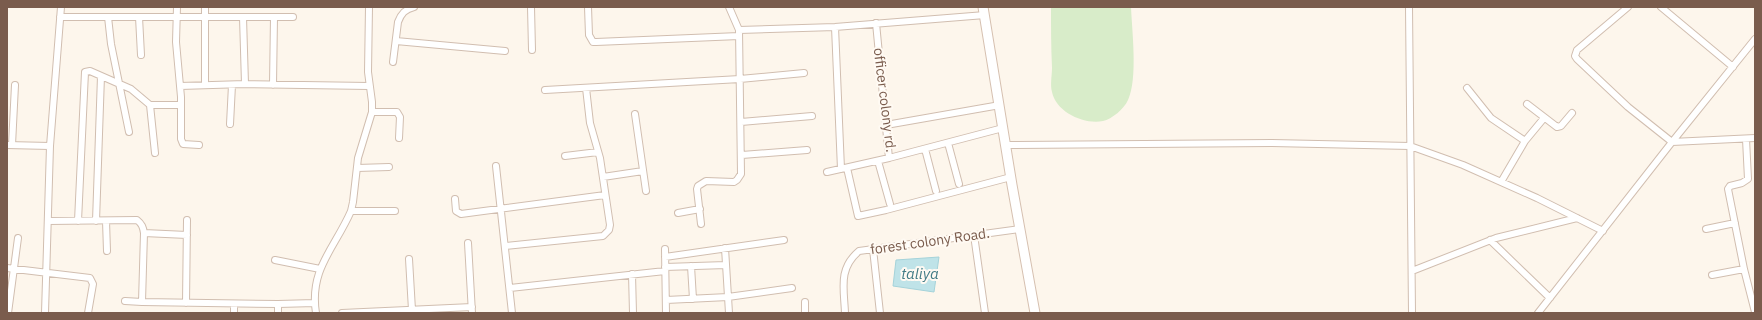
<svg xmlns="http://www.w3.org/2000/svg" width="1762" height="320" font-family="'IBM Plex Sans',sans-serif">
<rect width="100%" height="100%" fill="#fdf6ec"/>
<!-- green -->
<path fill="#d8ecc9" d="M1051,7h80c1,24 7,72 -3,93 -4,9 -16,19 -25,21 -19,4 -47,-9 -51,-29 -2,-7 0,-17 0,-24 -1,-21 -1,-41 -1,-61z"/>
<!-- water -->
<path fill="#bfe3e8" stroke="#a5d3da" d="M939,257l-5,35 -41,-6 3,-26z"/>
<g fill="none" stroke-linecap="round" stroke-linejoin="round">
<defs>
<path id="street" d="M177,7l-1,35 5,55v42l2,5 16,1
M205,7v78
M531,7l1,43
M588,7l1,28 4,7h3l143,-6
M729,7l10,23 96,-3 150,-12
M1409,7l3,306
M1628,7l-51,43 -2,6 2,3 51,48 44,35 83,-4
M1661,7l72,60
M60,17h233
M108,17l3,27 18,88
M139,17l2,38
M243,17l2,67
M876,23l13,135 114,-30
M835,27l6,142
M396,41l109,10
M393,62l5,-40c3,-8 7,-13 16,-15
M273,85l1,-68
M180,86l65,-2 124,2
M1467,88l24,30 34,23
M545,90l195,-11 64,-6
M1527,104l30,23 4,-1 11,-13
M150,105l5,48
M372,112h25l3,5 -1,21
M635,114l11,77
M741,122l71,-6
M230,124l2,-39
M886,125l114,-20
M1746,139l2,40 -6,4 -12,3 -2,3 16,80 11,43
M948,143l11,41
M7,145l43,1
M12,145l3,-60
M1006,145l266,-2 138,3 53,19 74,33 66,33
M925,149l11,42
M742,155l65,-5
M565,156l33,-4
M878,161l12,43
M496,166l16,147
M357,168l32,-1
M847,168l11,48 28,-6 125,-33
M827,172l62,-14
M603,177l40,-6
M1501,182l24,-41 19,-23
M455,199l1,12 5,3 144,-19
M351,211h44
M678,213l22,-4
M48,221l89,-1c5,4 6,7 7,13l-2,69 136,2 37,-1
M78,221l7,-149 5,-1 41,18 19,16h31
M96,221l5,-145
M106,221l1,30
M701,224l-4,-35 1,-3 8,-5 28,1 3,-2 4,-6 -2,-144
M1706,229l29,-6
M144,233l43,2
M974,235l11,78
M1490,240l60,58
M468,243l4,70
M505,246l98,-10 6,-6 1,-5 -10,-67 -10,-35 -4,-35
M725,248l4,65
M665,249l1,64
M873,249l7,64
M665,257l119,-17
M409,259l3,51
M275,260l45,9
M691,266l2,33
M665,267l61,-2
M7,268l83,10 3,6 -5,29
M1412,271l84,-33 81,-20
M632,274l1,39
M1712,275l32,-6
M510,288l155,-17
M666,300l62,-3 64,-9
M125,301l17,1
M186,303l1,-83
M234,304v9
M8,313l10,-75
M45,313l5,-167 11,-139
M278,313v-9
M316,313c-7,-44 19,-65 35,-102l2,-9 5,-44 14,-46v-10l-4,-30 1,-65
M342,313l130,-6
M805,313v-11
M845,313c-1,-25 -7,-44 14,-62l161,-22
M1538,313l134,-171 83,-103"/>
<path id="secondary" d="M983,7l29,178 23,128"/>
</defs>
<!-- street casing -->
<use href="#street" stroke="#d1beb0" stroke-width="8"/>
<!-- secondary casing -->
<use href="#secondary" stroke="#d6c0b0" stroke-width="11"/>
<!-- street -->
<use href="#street" stroke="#fff" stroke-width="6"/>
<!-- secondary -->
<use href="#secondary" stroke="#fff" stroke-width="9"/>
</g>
<g text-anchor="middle" stroke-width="4" stroke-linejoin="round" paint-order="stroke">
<!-- street labels -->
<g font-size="14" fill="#7a5c4d" stroke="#fffaf3">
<text transform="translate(885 100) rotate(83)" y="5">officer colony rd.</text>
<text transform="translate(930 241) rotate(-8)" y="5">forest colony Road.</text>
</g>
<!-- water labels -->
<g font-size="15" font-style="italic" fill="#437c86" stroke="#fffaf3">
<text x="920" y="279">taliya</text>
</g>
</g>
<!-- border -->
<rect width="1762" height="320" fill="none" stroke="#7a5c4d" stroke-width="16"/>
</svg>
